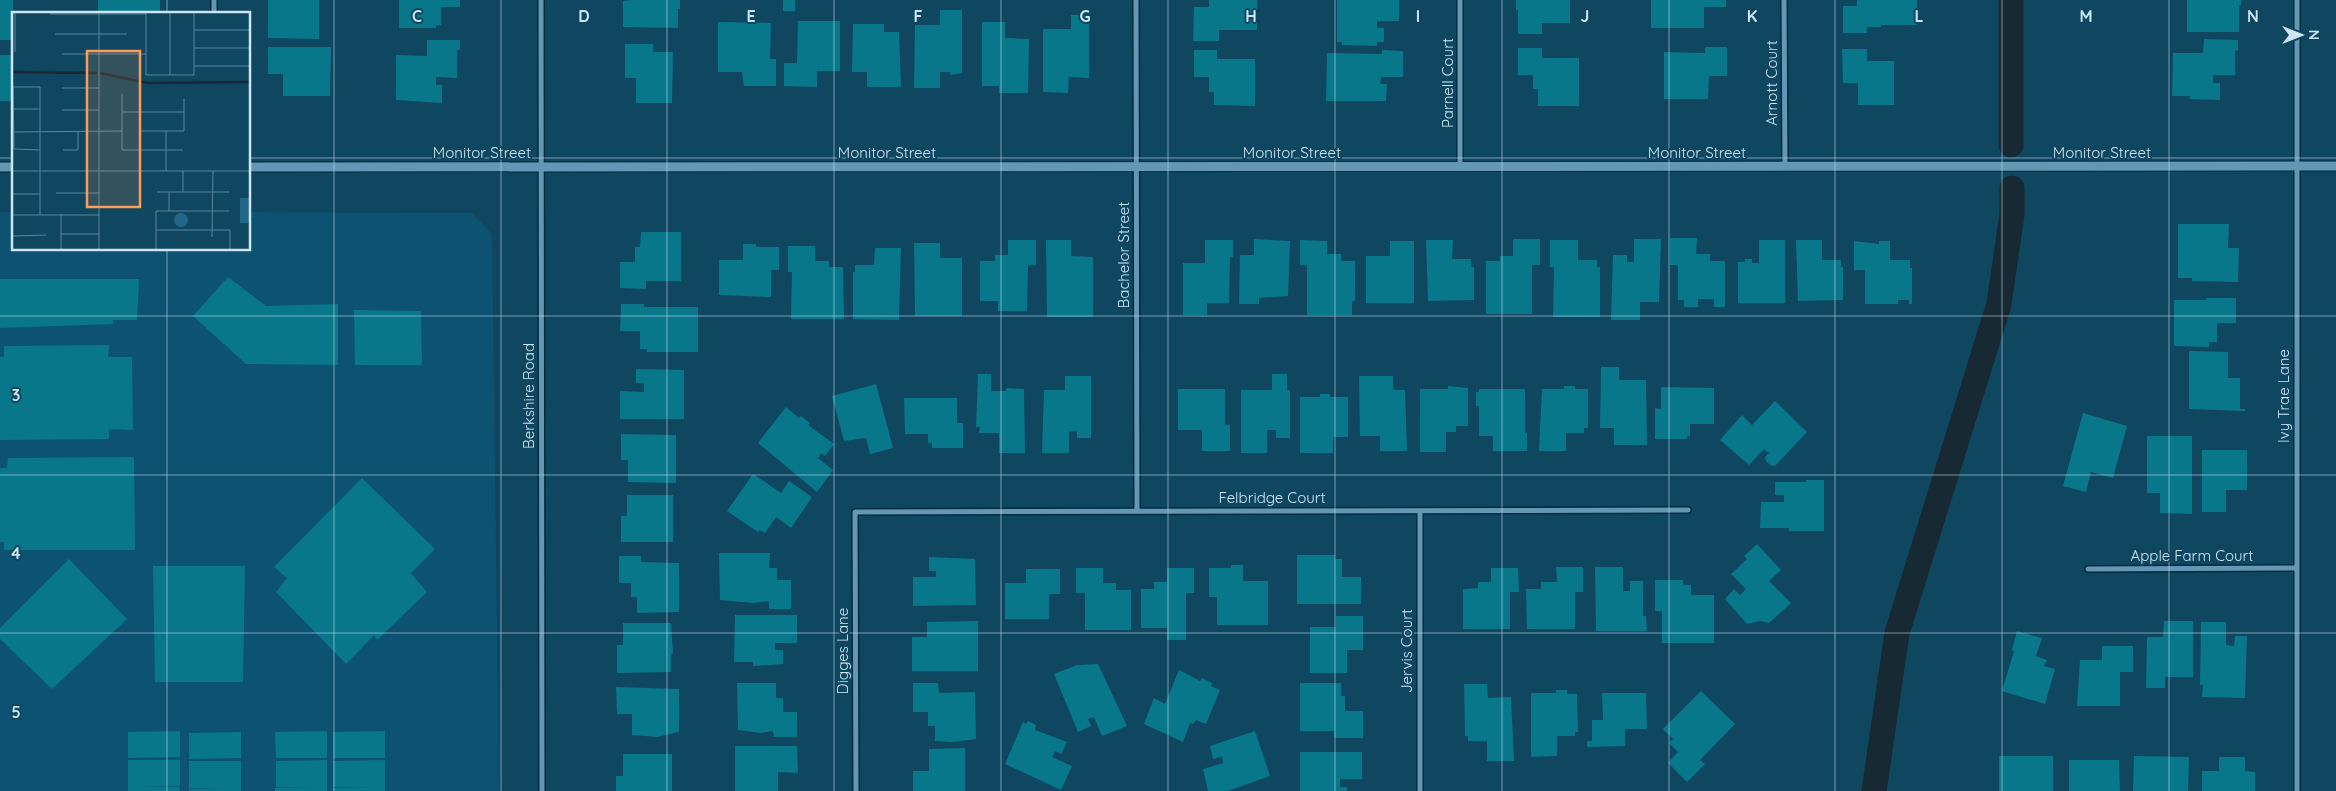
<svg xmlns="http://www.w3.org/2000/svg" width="2336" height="791" font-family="Quicksand,sans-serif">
<rect width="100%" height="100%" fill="#0f4660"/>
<!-- built -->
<path fill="#0d5270" d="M0,212h14v37h235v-37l223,1 20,21 7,557h-499z"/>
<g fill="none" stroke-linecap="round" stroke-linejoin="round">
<!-- canal -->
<path stroke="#172933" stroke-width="25" d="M2011,145v-145
M1874,791l23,-158 102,-329 13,-90v-26"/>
</g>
<!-- building -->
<path fill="#09778a" d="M0,0h13v40h-13z
M98,0h62v14h-62z
M268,0h51v39l-51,-1z
M399,0h61v7h-19v18h-5v3h-37z
M631,0h49v9h-2v19l-55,-1v-26z
M783,0h12v11h-12z
M1209,0h48v30h-38v11h-26l1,-34h15z
M1337,0h62v21h-22v7h7v14h-7v4l-35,-1v-3h-5z
M1516,0h54v23h-28v11h-24v-24h-2z
M1651,0h75v7h-22v21h-53z
M1857,0h60v25h-36v2h-14v6h-24v-27h14z
M2187,0h54v5h-2v27h-52z
M940,10h22v63l-12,2v-3h-10v16h-26l1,-63h25z
M1071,15h18v63l-20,-1 -1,16 -25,-1v-63h28z
M798,21h42v50h-23v16l-33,-1v-23h13z
M718,22l53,1 -1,36h6v27h-32l-2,-14h-24z
M982,22h23v16l24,1 -1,54h-29v-7h-17z
M853,24h31v8h15l2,55h-34v-15h-15z
M2204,39l34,1v11l-3,-1v25h-22v8h7v17l-30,-1v-3h-18l1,-43h30z
M427,40h33v10h-3v28l-21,-1v8h6v18l-46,-3v-45l31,1z
M625,44h28v8h20l-1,51h-36v-25h-11z
M268,47h63l-1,49h-47v-22h-15z
M1705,47h22v29h-18l-1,23h-44v-47l41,1z
M1518,48h24v10h37v48h-41v-17h-5v-14h-15z
M1842,49h25v12h27v44h-36v-22h-15z
M1194,50h23v9h38v47l-41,-1v-13h-5v-15h-15z
M1382,50l21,1v26h-22l-1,7h7l-1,17h-60l1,-48 55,1z
M0,55h14v46h-14z
M2178,224h51l-1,24h11l-1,34 -46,-1v-3h-14z
M641,232h40v49h-35v8l-26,-1v-26h15v-15h5z
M1670,238h27l-1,16h14v7h15v46h-11v-8h-16v8h-14v-7h-6v-35h-8z
M1254,239l36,2 -2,55 -29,2v6h-20l1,-49h14z
M1513,239h27v26h-8v49h-46v-53h14v-5h13z
M1634,239h27l-2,63h-19v18h-29l2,-65h14v7h7z
M1008,240h28v25h-8l-1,46h-29v-10h-18v-40h15v-6h13z
M1046,240h25v16l22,1v60h-46z
M1205,240h28v17h-3l-1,46h-22v12h-24v-52h22z
M1300,240l27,1v13h14v7h14v40h-3v14h-45v-50h-7z
M1426,240h27l-1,19h19v8h3v33l-46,1z
M1550,240h28v20h19v7h3v50h-47l1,-50h-4z
M1759,240h26v63h-47v-41h7v-3h7v4h7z
M1796,240h26v20h19v7h2v33l-45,1z
M1390,241h24v62h-48v-47h24z
M1854,241l25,3v-3h11v19h20v8h2v36h-3v-4h-11v4h-33v-34h-11z
M914,243h26v15h22v58h-47z
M743,244h13v3h23v23h-8v27l-52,-2v-35h24z
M788,246h27v15h14v6h14l1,52h-53l1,-47h-4z
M875,248h26l-2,72 -46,-1v-47h2v-7h19z
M228,277l38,29 72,-2v61l-92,-1 -53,-48z
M0,279h139l-2,41h-24v4l-113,4z
M2206,298h30v25h-19v19h-8v5l-35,-1v-46h32z
M621,304h23v3h54v45h-51v-3h-7v-18h-20z
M354,310l67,1 1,54h-67z
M109,345l-1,12h24l1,73 -24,-1v10l-109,1v-83h4v-11z
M2189,351l39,1v26h12v31h5v2l-56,-2z
M1601,367h18v13h27l1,65h-33v-17h-14z
M636,369l48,1v49h-64v-28l24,1v-9h-8z
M978,374h13v17h15v-3l18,1 1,64h-26v-20h-20l1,-6h-4z
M1272,374h15v16h3v48h-14v-8h-9v23h-26v-63h31z
M1065,376h26v62h-14v-7h-8v22h-27l2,-63h21z
M1359,376h34v14h12l2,61h-27v-15h-20z
M876,384l17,64 -23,6 -4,-16 -22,3 -12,-45z
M1448,386l20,2v38h-12v6h-10v20h-26v-63h28z
M1564,386h11v3h13v39h-4v5h-18v18h-27l3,-62h22z
M1661,387l53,1v36h-24v12h-3v3h-32v-31l6,1z
M1178,389h47v36h5v26h-28v-21h-24z
M1479,389h46v44h2v18h-34v-15h-14v-30h-3v-14h3z
M1320,394h10v3h18v40h-15v16h-33v-56h20z
M904,398h53v25h6v25h-31v-5h-4v-9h-23z
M1775,401l32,31 -32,34 -5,-1 -4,-4 -1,-4 4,-4 -5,-4 -15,16 -29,-25 22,-25 10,10z
M786,407l13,11 2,-2 9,7 -2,2 26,19 -9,12 -4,-3 -3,5 15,12 -16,22 -59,-49z
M2083,413l44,13 -14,52 -22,-6 -5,20 -23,-6z
M621,434l55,1v48l-48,-1v-22h-7z
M2147,436h45v78l-32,-1v-20h-13z
M2202,450h45v40h-21v22h-24z
M134,457l1,93h-131v-8h-4v-74h7l1,-10z
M753,474l28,19 8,-12 23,16 -21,31 -15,-11 -11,16 -5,-3 -2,2 -31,-21z
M362,478l73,71 -24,24 16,19 -50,48 -3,-5 -28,29 -70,-72 11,-14 -13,-11z
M1806,480h18v51h-35v-3h-29l1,-26h23v-7h-9v-13h31z
M627,495h46v47h-52v-26h6z
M1757,544l24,26 -12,11 22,22 -22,20 -9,-2 -13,3 -22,-25 9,-10 6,6 6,-6 -15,-15 16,-15 -3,-3z
M719,553h51l-1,15h8v12h14v29h-22v-8l-16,2 -33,-3z
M1297,555h38v4h7v18h19v27h-64z
M619,556h22v6l38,1v49l-42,1v-16h-6v-14h-12z
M929,557l46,2 1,46 -63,1v-29h23v-6h-7z
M69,559l58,60 -75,70 -52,-50v-11z
M1231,565h12v16h25v44h-51v-28h-8v-29h22z
M153,566h92l-2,116h-88z
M1556,567h27v25h-8v37h-48l-1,-40h15v-7h16z
M1595,567h28v24h7v-10h13v35h3l1,15h-51z
M1076,568h27v15h13v7h15v40h-46v-37h-9z
M1167,568h27v25h-8v47h-19v-12h-26v-39h13v-7h13z
M1491,568h27l1,24h-9v37h-47v-40l15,-1v-6h13z
M1026,569h34v25h-11v25h-44v-36h21z
M1655,580h28v5h8v10h23v48h-52v-32h-7z
M735,615h62v28h-22v7h8v14l-30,2v-4h-19z
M1336,616h27v34h-16v23h-37v-46h26z
M978,621v50h-66v-34h15v-15z
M2164,621h29v56h-28v11h-19l1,-51h16z
M2201,622h25v23l8,1 1,-10h12l-2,62 -43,-1 1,-12h-3z
M623,623h48l2,31h-2v18l-54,1v-28h6z
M2017,631l25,7 -6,18 11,4 -3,6 11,3 -10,35 -43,-13 12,-40 -2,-1z
M2102,646h31v26h-13v34h-43l3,-46h22z
M1098,664l29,62 -25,10 -8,-19 -6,2 3,7 -13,6 -24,-58 23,-9z
M1179,670l21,11 2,-3 10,5 -1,3 9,4 -14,34 -10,-4 -3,4 -3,-1 -7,19 -39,-18 10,-26 11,6z
M737,683h39v15h7v14h14v25h-23l-1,-6 -12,2 -23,-3z
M913,683h25l1,10 36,-1 1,47 -24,3 -17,-1v-15h-7v-14h-15z
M1300,683h41v13h4v15h18v27h-29v-7h-34z
M1464,684h23l1,14 23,-1 3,64h-27v-20h-19v-5h-3z
M616,687l63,2v43l-22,5 -25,-2v-21h-15z
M1556,690h11v4h10l1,38h-3v4h-18v20l-26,1v-64h25z
M1701,691l34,33 -35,36 5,4 -18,18 -19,-19 10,-11 -9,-9 4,-4 -10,-10z
M1602,693h44l1,36h-22v17l-38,1v-6h5v-21h11z
M1028,721l8,4 -1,5 32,12 -6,12 -6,-3 -3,6 20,9 -11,24 -56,-26 18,-42 3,2z
M180,731v26l-52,1v-26z
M327,731v27h-51l-1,-26z
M385,731v27h-52v-26z
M1255,731l15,45 -42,15h-20l-5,-22 20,-6 -1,-7 -9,3 -3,-13z
M241,732v26l-52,1v-26z
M735,746h62l1,27 -20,-1v19h-43z
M965,748v43h-52v-20h16v-22z
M1300,752h62v27h-22v8h7v4h-47z
M623,754h49v37h-56v-15h7z
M1999,756h54v35h-54z
M2134,756l55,1 -1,34h-55z
M2219,757h26v14l10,1v19h-53v-20h17z
M128,760h52v26l-39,1h38l1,4h-52z
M327,760v31h-52v-3l39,-1h-38v-26z
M385,760v31h-52v-3h39l-39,-1v-26z
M2069,760h50l1,31h-51z
M189,761h52v30h-52v-2l39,-1h-39z"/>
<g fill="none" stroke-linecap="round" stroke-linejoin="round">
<defs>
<path id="minor" d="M541,0l1,791
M1136,0l1,511
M1460,0v167
M1784,0l1,167
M2297,0v791
M214,14v-14
M1420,511v280
M2088,569l209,-1
M856,791l-1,-279 833,-2"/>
<path id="tertiary" d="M0,167h14
M249,167l2087,-1"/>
</defs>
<!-- minor casing -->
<use href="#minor" stroke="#012b3e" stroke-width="8"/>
<!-- tertiary casing -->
<use href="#tertiary" stroke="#012b3e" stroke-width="11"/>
<!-- minor -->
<use href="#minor" stroke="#6397b4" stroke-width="5"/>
<!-- tertiary -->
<use href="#tertiary" stroke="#6397b4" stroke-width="9"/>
</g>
<!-- grid -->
<path fill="none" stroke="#cce6f6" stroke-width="1" stroke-opacity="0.55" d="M167,0v14M334,0v791M501,0v791M667,0v791M834,0v791M1001,0v791M1168,0v791M1335,0v791M1502,0v791M1669,0v791M1835,0v791M2002,0v791M2169,0v791M0,158h14M249,158h2087M167,249v542M0,316h2336M0,475h2336M0,633h2336"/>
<g text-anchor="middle" stroke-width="4" stroke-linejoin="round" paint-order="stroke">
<!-- street labels -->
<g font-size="15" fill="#cce6f6" stroke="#0f4660">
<text transform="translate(1448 83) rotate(-90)" y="5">Parnell Court</text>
<text transform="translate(1772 83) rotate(-90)" y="5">Arnott Court</text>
<text x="482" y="158">Monitor Street</text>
<text x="887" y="158">Monitor Street</text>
<text x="1292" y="158">Monitor Street</text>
<text x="1697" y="158">Monitor Street</text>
<text x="2102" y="158">Monitor Street</text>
<text transform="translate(1124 255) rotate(-90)" y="5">Bachelor Street</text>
<text transform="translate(529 396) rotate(-90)" y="5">Berkshire Road</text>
<text transform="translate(2284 396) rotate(-90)" y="5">Ivy Trae Lane</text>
<text x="1272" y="503">Felbridge Court</text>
<text x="2192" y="561">Apple Farm Court</text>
<text transform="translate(843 651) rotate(-90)" y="5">Digges Lane</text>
<text transform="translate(1407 651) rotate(-90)" y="5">Jervis Court</text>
</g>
</g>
<!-- overview -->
<g transform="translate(12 12)">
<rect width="238" height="238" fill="#0f4660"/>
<path d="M228,186h9v25h-9zM162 208a7 7 0 1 1 14 0a7 7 0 1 1-14 0Z" fill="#268"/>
<path fill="none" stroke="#172933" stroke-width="2.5" d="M0,60l85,1M88,61l47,10 103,-1"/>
<path fill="none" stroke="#5b869c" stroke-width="1" d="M87,0v237M134,0v63h48v-63M158,0v63M38,2h96M182,18h56M43,22h72M182,36h56M3,40v-40M50,42h84M182,54h56M50,76h37M110,82v56h61M1,97h27M50,98h37M110,100h62M129,119h43v-32M154,119v40M1,120l109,-1M28,138l-26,-1 -1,-62h27v128M51,138h15v-19M0,159h238M171,159v21M145,180h72M157,180v19M44,181h43M0,182h28M0,203h87M144,218h74v19M49,222h38M0,224l34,-1M200,225l1,-66M49,237v-35M144,237v-38h73"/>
<path fill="#fe9c57" fill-opacity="0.15" stroke="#fe9c57" stroke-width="2.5" d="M75,39h53v156h-53z"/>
<rect width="238" height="238" fill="none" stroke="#cce6f6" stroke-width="2.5"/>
</g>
<g font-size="16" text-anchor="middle" font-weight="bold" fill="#cce6f6" stroke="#0f4660" stroke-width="4" stroke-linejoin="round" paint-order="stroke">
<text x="417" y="22">C</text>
<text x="584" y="22">D</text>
<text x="751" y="22">E</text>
<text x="918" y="22">F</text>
<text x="1085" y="22">G</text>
<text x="1251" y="22">H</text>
<text x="1418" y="22">I</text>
<text x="1585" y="22">J</text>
<text x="1752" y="22">K</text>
<text x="1919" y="22">L</text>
<text x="2086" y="22">M</text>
<text x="2253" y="22">N</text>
<text x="16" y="401">3</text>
<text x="16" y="559">4</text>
<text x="16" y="718">5</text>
</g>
<!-- north arrow -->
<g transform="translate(2301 35) rotate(90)" stroke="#0f4660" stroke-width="4" paint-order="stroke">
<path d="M0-4L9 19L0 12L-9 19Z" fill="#cce6f6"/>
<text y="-8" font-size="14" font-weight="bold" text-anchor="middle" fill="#cce6f6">N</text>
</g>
</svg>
